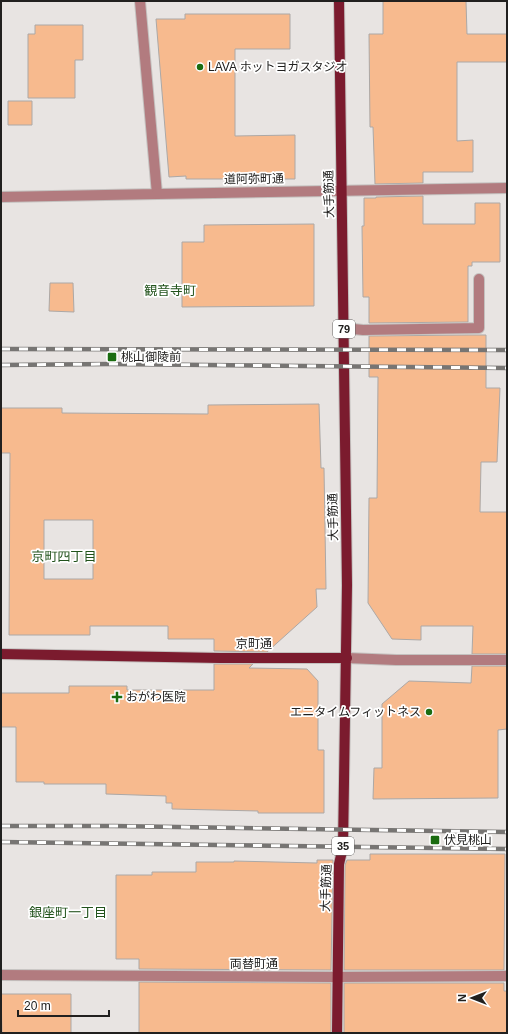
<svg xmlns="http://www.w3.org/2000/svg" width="508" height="1034" font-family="Helvetica,'Noto Sans JP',sans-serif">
<rect width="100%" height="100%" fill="#e8e4e2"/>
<!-- building -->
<path fill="#f7ba8e" stroke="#aca8a6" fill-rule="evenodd" d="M383,1h83l1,33h40v28h-50v79l16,-1v32h-50v11l-48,1 -2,-57h-3l-1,-93h14z
M185,14h105v35h-55v87l60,-1v44h-109v-3l-17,1 -13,-158h29z
M35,25h48v35h-8v38h-47v-64h7z
M8,101h24v24h-24z
M423,196v28h52v-21h25v59h-28v4h-4v56l-99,1v-26h-6l-1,-71h2v-28h12v-1z
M314,224v82l-132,1v-65h22v-17z
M50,283h23l1,29 -25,-1z
M468,335h18v53h14l-3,74h-16l-1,50h27v142h-35l1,-28h-52v14l-29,-1 -24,-36 1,-105h8l1,-121h-9v-41z
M319,404l2,64h3l2,121h-10l1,18 -50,45 -53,-1v-12h-46v-13h-78v9h-81l1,-182h-9v-45h61v5l146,1v-9zM44,520h49v59h-49z
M214,664h39l-4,4 58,1 11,12v69h6v63h-66v-2l-86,-2v-6h-6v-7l-60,-2v-10h-62v-2h-28v-55h-15v-34h68v-7h58v4h87z
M472,666h35v63l-9,1v68l-125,1 1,-31h8v-64l27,-23 62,2z
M370,854h135l-1,116h-160l1,-105 2,-5h23z
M317,860h16l-2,110 -192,-1v-10h-23v-84h36v-3h44v-10h38v-1l83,2z
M139,982l192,1v50h-192z
M344,983h160v8h3v42h-163z
M1,994h70v39h-69z"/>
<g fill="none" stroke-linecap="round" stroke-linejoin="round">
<defs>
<path id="lane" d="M1,197l156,-3 -17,-193
M344,328l19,2 116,-2v-49"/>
<path id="street" d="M157,194l350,-6
M347,658l49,2h111
M1,975l336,2 170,-1"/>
<path id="primary" d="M1,654l219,4h127
M337,1033l2,-169 4,-17 4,-262 -8,-584"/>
</defs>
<!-- lane casing -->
<use href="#lane" stroke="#c4c1bf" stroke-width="12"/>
<!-- street casing -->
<use href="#street" stroke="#c4c1bf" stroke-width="12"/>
<!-- primary casing -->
<use href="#primary" stroke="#c4c1bf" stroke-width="12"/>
<!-- lane -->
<use href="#lane" stroke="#b27b7f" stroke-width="10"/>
<!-- street -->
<use href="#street" stroke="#b27b7f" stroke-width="10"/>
<!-- primary -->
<use href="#primary" stroke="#7b1b2e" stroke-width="10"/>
<defs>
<path id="rail" d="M1,349l506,1
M1,365l110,-1 396,4
M1,826h113l393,6
M1,842l506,7"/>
</defs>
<!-- rail casing -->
<use href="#rail" stroke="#777573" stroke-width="4.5"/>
<!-- rail -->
<use href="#rail" stroke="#fff" stroke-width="3" stroke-dasharray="9" stroke-linecap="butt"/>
</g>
<!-- markers -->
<g fill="#1b6c11" stroke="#fff" stroke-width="1.5">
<circle cx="200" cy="67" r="4"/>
<rect x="107" y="352" width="10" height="10" rx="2"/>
<path d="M115 691h4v4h4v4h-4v4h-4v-4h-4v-4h4z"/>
<circle cx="429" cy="712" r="4"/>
<rect x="430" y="835" width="10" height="10" rx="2"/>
</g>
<g text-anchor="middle" stroke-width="3.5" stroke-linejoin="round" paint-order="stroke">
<!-- shield labels -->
<g fill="#fff" stroke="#646362" stroke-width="1">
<rect x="333" y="320" width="22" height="18" rx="3"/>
<rect x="332" y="837" width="22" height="18" rx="3"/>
</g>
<g font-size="11" font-weight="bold" fill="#21201f">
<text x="344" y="333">79</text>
<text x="343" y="850">35</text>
</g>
<!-- poi labels -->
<g font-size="12" fill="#21201f" stroke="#fff" text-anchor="start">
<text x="208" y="71">LAVA ホットヨガスタジオ</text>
<text x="121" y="361">桃山御陵前</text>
<text x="126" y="701">おがわ医院</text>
<text x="421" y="716" text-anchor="end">エニタイムフィットネス</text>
<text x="444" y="844">伏見桃山</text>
</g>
<!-- street labels -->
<g font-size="12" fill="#21201f" stroke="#fff">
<text transform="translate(254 179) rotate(-1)" y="4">道阿弥町通</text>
<text transform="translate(329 194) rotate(-91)" y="4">大手筋通</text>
<text transform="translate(333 517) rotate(-91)" y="4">大手筋通</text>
<text x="254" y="648">京町通</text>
<text transform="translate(326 888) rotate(-88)" y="4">大手筋通</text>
<text x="254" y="968">両替町通</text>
</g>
<!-- neighbourhood labels -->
<g font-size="13" fill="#21521b" stroke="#fff">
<text x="170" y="295">観音寺町</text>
<text x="64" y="561">京町四丁目</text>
<text x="68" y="917">銀座町一丁目</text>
</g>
</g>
<!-- border -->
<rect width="508" height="1034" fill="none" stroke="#21201f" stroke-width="4"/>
<!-- north arrow -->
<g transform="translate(472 998) rotate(270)" stroke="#ffffff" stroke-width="3" paint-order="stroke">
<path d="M0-3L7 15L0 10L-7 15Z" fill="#21201f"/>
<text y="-6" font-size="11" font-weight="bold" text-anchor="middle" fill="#21201f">N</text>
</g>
<!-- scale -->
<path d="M18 1010v6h91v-6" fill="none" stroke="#21201f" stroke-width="2"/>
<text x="24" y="1010" font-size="12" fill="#21201f" stroke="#ffffff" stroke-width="3" paint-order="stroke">20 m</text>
</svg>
